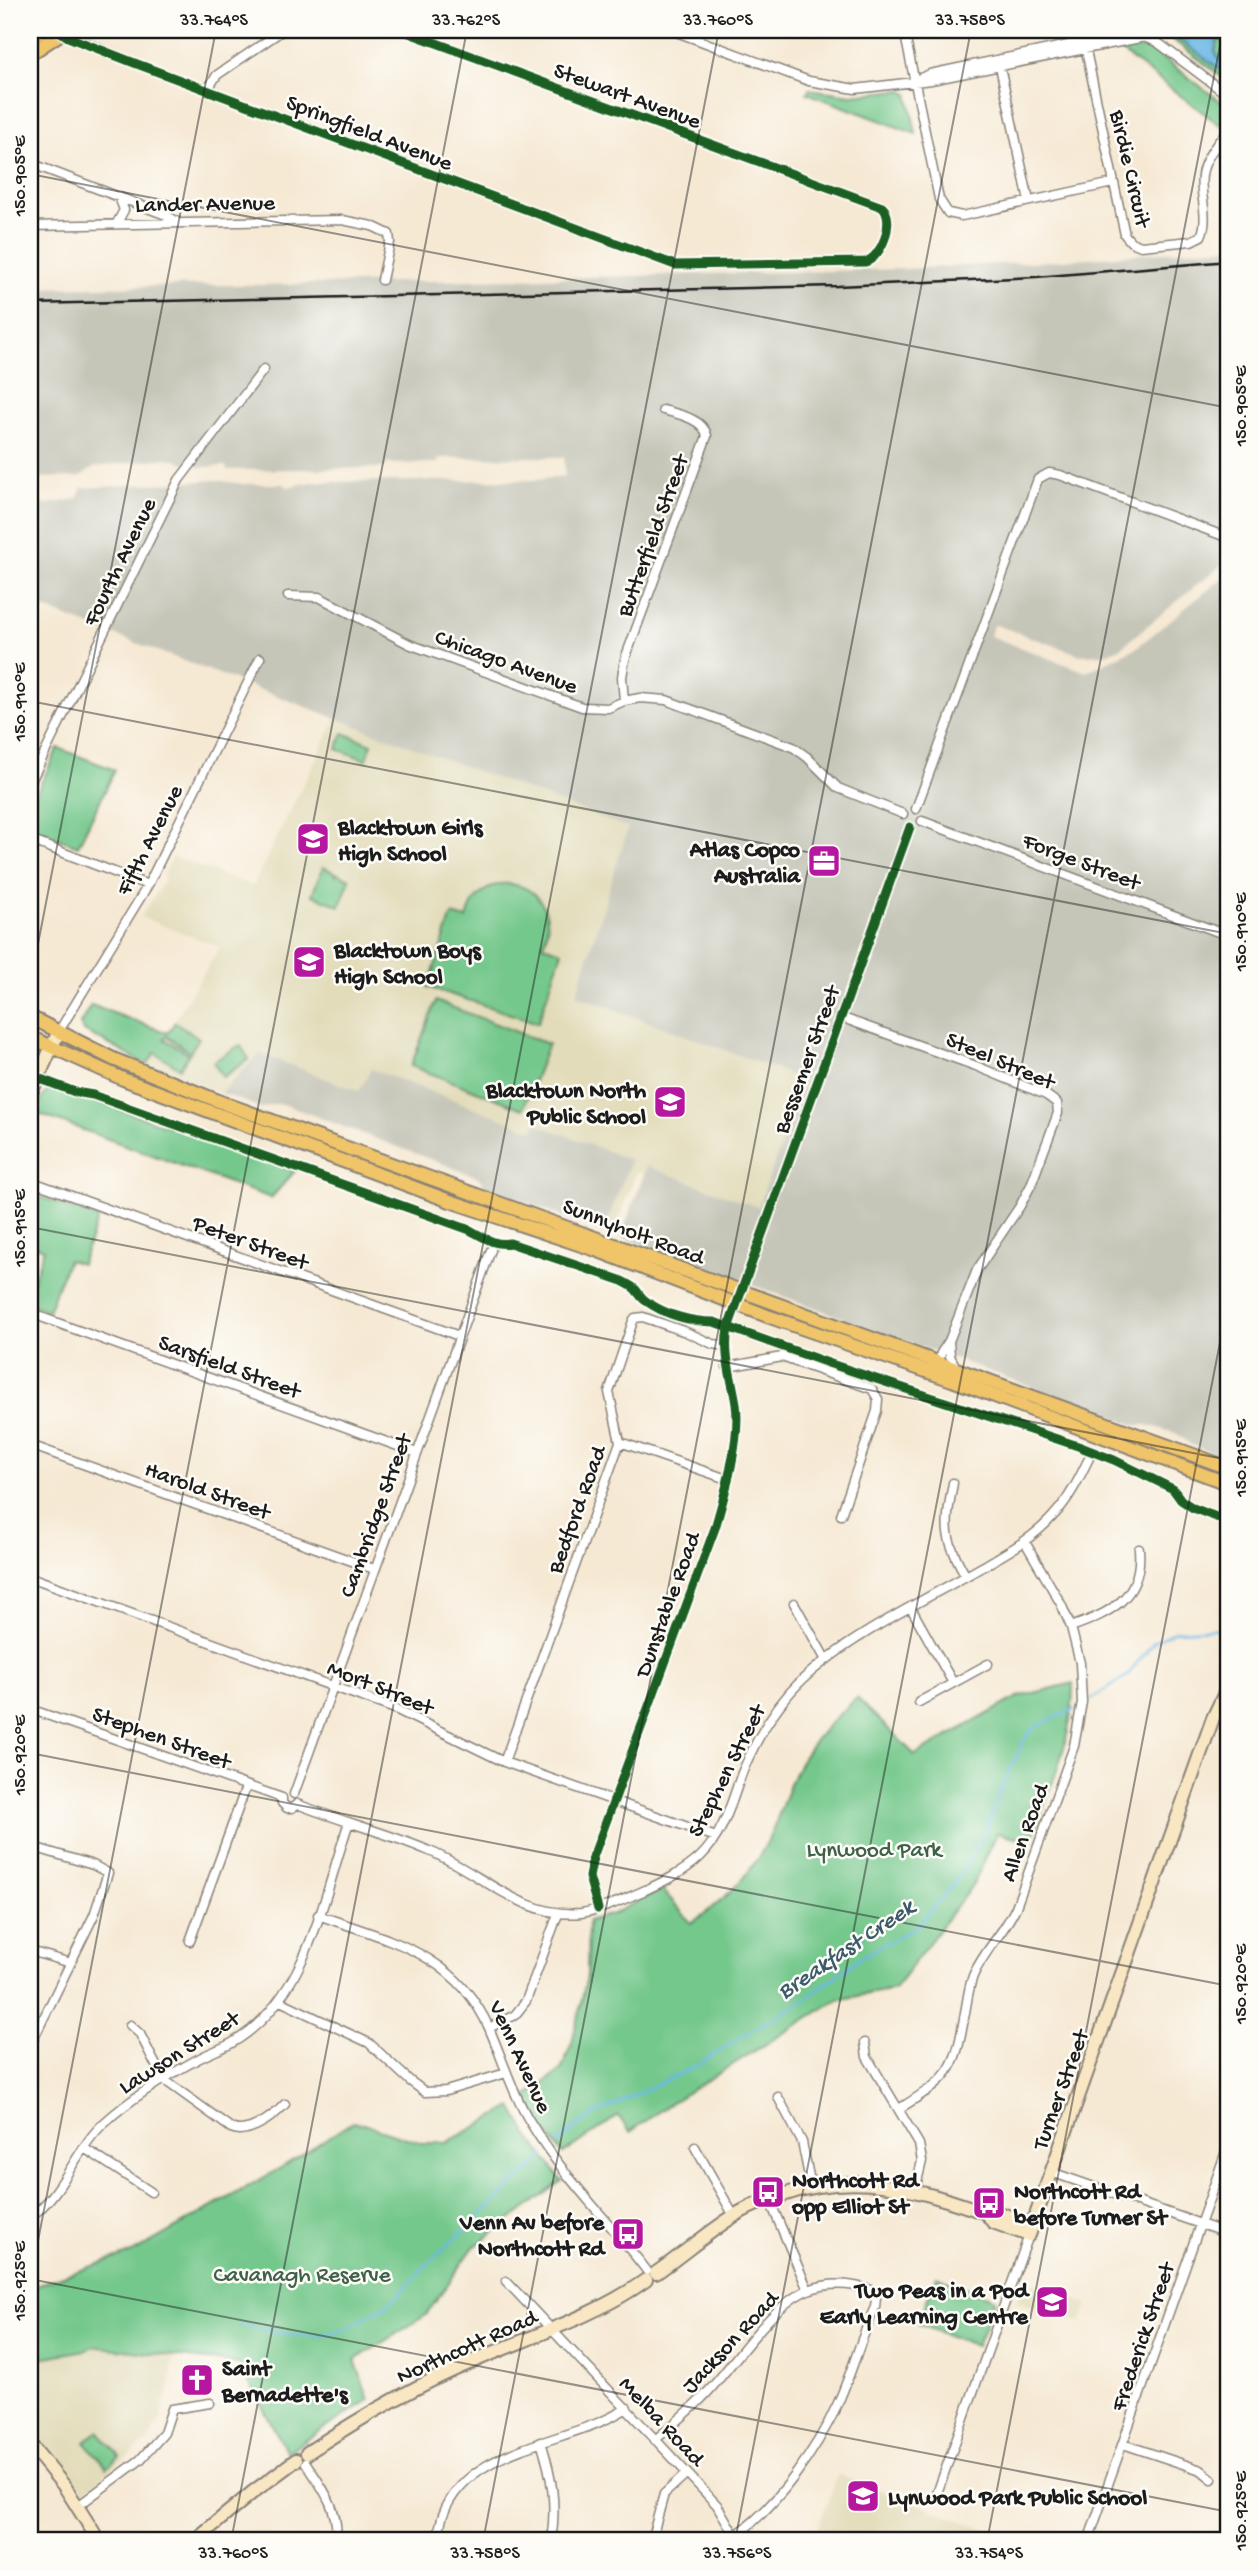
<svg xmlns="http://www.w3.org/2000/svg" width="1259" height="2571" font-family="'Gochi Hand',sans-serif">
<rect width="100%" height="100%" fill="#fdfcf7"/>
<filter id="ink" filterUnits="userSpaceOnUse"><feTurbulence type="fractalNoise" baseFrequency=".0143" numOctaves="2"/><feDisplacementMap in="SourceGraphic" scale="14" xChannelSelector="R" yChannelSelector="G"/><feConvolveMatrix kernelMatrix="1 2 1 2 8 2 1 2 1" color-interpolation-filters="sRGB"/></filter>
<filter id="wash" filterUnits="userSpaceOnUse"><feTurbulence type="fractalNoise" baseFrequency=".00686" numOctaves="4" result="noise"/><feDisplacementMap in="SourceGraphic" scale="28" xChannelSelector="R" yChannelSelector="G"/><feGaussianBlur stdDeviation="1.57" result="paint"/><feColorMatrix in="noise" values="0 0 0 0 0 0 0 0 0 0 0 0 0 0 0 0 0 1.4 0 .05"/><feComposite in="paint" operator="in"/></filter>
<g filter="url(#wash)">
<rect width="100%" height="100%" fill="#f6e9d4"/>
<!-- built -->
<path fill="#e2dcba" d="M336,718l292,110 -52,167 229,85 -47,127 -111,-41 -3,8 -8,-2 -20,55 -5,-2 -3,8 -4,-2 27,-71 -96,-36 -2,6 -173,-39 -100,-38 -39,40 -74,-28 73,-118 -79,-30 24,-38 -2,-2 10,-20 80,29z
M1024,2281l64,23 -7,19 -64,-22z
M92,2346l82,9 -6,43 -5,5 -3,18 -12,19 -63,51 -55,-64v-67l55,-10z
M838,2474l98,37 80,30h-203z"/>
<!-- industrial -->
<path fill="#c5c5b8" d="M1229,247v312l-109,89 -15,6 -24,1 -85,-30h-3l-3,11 96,36 50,-24 93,-75v887l-39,-16 -14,-11 -29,-8h-11l-515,-188 26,-71 111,41 47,-127 -229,-85 52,-167 -598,-225v-96l47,-8 5,-11 133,-8 28,4h41l3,3 25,-5 225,-2 28,-4 -1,-19 -125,1 -1,5 -52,1v4l-159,2 -1,-4 -26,1 -33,-9 -72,9 -16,10 -49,1v-190l286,-4 590,-15 144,-8z
M260,1053l99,38 12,-22 162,61 3,-6 95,36 -27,71 -117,-43 -9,-11 -192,-72 -11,-1 -13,4 -41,-15z"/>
<!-- green -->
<path fill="#74c88c" stroke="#487254" stroke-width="2" d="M1160,30h69v52z
M1118,43h16l18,7 76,57v6l-8,12 -102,-76z
M809,89l42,6 50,-5 7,4 8,40 -109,-41z
M343,733l29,11 -6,16 -29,-11z
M58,748l57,22 -37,76 -48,-18v-22z
M323,867l13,6 -1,3 2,-3 13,6 -10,27 -28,-11z
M500,884c36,-3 57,28 43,61l19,6 -24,72 -110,-36 24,-72 15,4c4,-18 14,-30 33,-35z
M436,1001l112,43 -25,65 -112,-43z
M91,1005l77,28 7,-11 24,16 -9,14 -24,-16 -2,3 25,15 -9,14 -25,-15 -8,12 -63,-34 -4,-7z
M240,1045l9,14 -26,18 -10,-15z
M56,1087l239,84 -24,27 -235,-85c5,-12 7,-23 20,-26z
M30,1193l68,25 -17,46 -13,-4 -20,51 -18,-7v-15l14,-40 -14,-5z
M1073,1683c1,56 -24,107 -42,158l-34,-8 -23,50 -80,106 -57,11 -165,102 -42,30 -12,-16 -55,38 -21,-29 -16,-28 35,-27 11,-27 15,-67 1,-55 25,-7 49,-25 29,34c37,-24 67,-55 83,-96 8,-20 14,-41 24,-60 14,-28 36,-49 59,-69l58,57 103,-58z
M512,2107l14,25 36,49 -89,67 -47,67 -71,45 14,40 -82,52 -48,-88 -147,-18 -7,4 -55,10v-73l102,-34 150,-86 72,-46 68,22h24z
M936,2276l59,23 -18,47 -59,-22z
M98,2431l22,25 -13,11 -22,-25z"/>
<!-- water -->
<path fill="#6bb8e5" stroke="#446a80" stroke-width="2" d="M1166,30h63v6l-12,6 -2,9 6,12 -1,6z"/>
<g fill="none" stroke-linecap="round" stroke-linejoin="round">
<!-- stream -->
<path stroke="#6bb8e5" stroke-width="2.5" d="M1092,1699l35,-23 27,-34 21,-11 54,-3
M559,2143l20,-19 21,-12 98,-47 52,-34 50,-28 61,-46 56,-31 41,-47 27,-47 15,-41 27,-56 11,-10 36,-16
M240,2325l51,10 29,1 26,-7 39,-23 14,-11 26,-29 120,-111"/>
</g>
</g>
<g filter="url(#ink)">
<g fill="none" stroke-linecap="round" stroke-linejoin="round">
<defs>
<path id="street" d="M671,30l138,51 46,8 76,-9 214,-43
M904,30l35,169 9,14 14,3 151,-33
M59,31l78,33 538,201 190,-3c17,-4 31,-43 17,-55l-481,-177
M1084,41l41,194 6,7 10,4 50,-5 10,-5c9,-18 -2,-41 1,-61 2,-17 17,-33 27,-47
M999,62l30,139
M918,79l12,-5 200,-42 27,10 72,54
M207,90l10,-15 66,-45
M30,163l136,52 10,6
M117,223l7,-13 -5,-13
M30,226l312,-6 30,6 17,8 1,8 -8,38
M288,596l31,1 90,47 173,63 26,1 16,-7 16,-3 26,2 127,47 14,10 31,31 65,26
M624,701l-2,-24 3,-18 82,-223c-3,-17 -29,-22 -44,-26
M30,783l149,-303 85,-111
M916,809l122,-330 11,-6 11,2 169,63
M922,821l307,115
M30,840l118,45
M840,1017l136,49 70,29 11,8 1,10 -27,72 -11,21 -43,64 -28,71 -8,12 -2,12
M59,1031l89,-146 112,-227
M30,1181l429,155
M30,1313l387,140
M949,1341l1,15 6,12
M727,1367l55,-10 90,32 6,10 -1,12 -36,104
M620,1442l107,37
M30,1445l344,124
M953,1483c-8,44 -10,54 13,93
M30,1577l365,132 109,53 212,75
M794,1603l32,57
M911,1608l42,75
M1071,1627c39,-14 72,-29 68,-78
M919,1702l69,-38
M30,1709l252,89
M504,1762l116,-320 -11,-50 24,-71 2,-3 8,-1 43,15 27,12 13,2
M294,1794l197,-544
M282,1798v5l5,5h5l5,-4
M297,1804c43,17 88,28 130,46 51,20 95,69 154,63 21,-3 41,-13 60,-21 20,-9 42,-19 59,-35 24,-23 31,-54 42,-84 14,-34 34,-68 60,-93 47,-44 123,-80 180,-113 26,-15 52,-29 72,-52 16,-17 26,-38 36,-59
M30,1846l63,19 15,8 -14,42 -64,131
M598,1909l-9,-32 4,-20 122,-329c10,-34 26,-90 21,-124 -4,-27 -13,-48 -8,-76l182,-501
M318,1915c70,25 138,38 171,113 14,32 24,67 43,97 32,53 78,97 115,146
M190,1941l56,-154
M30,1951l41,12
M280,2001l89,42 41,38 15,11 21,-1 60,-18
M130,2025l10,9 23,45 68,49c17,8 43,-12 54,-24
M489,2028l26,-13 11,-14 32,-87
M865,2043l2,14 52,87 3,17 -7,29
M778,2097l24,45 9,44
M899,2109c47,-30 56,-34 65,-91 3,-14 4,-29 9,-42 11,-26 32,-44 43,-69l58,-161 8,-44 -2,-39 -9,-36 -10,-23 -36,-62
M695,2147l39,69
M84,2148l67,44
M1051,2172l178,62
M769,2199l39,91
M30,2217c34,-23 45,-68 75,-95 28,-25 60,-45 93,-63 11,-6 23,-10 34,-16 75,-43 91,-145 117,-221
M506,2281l211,224 21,36
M655,2440c16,-14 33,-27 48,-43 29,-29 67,-92 105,-107 21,-8 42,-7 63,0l5,7 -1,10c-14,31 -23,65 -37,96 -21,46 -60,103 -102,132
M541,2442c11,34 16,63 10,99
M1123,2444l78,26 11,9
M306,2463c16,24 34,47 30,78
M935,2499l94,-264
M78,2506l62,-46 24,-27 8,-24 38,-6
M437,2541c2,-8 3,-18 6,-26 27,-72 128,-70 184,-107
M651,2541l13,-47 22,-20
M1088,2541l141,-398"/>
<path id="secondary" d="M30,1095l29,-64
M986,2213l7,9 36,13 184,-517 12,-25
M656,2273c26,-18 51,-40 78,-57 15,-10 32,-16 49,-21 73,-25 133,-6 203,18l10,-1 37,13
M30,2444l35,43 34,54
M307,2453c54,-36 109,-68 169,-93 58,-25 118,-43 170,-80
M194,2541l59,-49 43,-32"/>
<path id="primary" d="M30,39l14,-9
M30,54l36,-24
M30,1017l83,42 113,45 1003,364
M30,1037l93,42 327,122 146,49 174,67 182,63 277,104"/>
</defs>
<!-- street casing -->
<use href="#street" stroke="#898278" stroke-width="11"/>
<!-- secondary casing -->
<use href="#secondary" stroke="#898278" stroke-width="16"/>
<!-- primary casing -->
<use href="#primary" stroke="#898278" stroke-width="16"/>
<!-- street -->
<use href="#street" stroke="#fff" stroke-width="8"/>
<!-- secondary -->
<use href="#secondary" stroke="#f9e7c3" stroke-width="12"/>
<!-- primary -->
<use href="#primary" stroke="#f0c469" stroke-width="12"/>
<!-- rail -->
<path stroke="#1c1c1c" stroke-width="2.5" d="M30,304l808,-18 198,-9 193,-16"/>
<defs>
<path id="cycleway" d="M58,30l10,7 69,27 538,201 190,-3c17,-4 31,-43 17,-55l-481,-177
M30,1075l45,17 18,3 377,135c13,7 25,16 40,13l110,37c5,3 11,5 15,9 4,4 6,9 11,12 19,14 46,21 68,21l114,41 250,83 36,14 59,29 8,11 12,8 36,14
M598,1909l-9,-32 4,-20 122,-329c10,-34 26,-90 21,-124 -4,-27 -13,-48 -8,-76l182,-501"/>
</defs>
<!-- cycleway casing -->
<use href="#cycleway" stroke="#fdfcf7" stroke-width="13"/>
<!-- cycleway -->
<use href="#cycleway" stroke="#1b5e20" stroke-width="9"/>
</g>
</g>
<!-- ticks -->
<path fill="none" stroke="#1c1c1c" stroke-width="2" stroke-opacity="0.45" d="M30,174l1199,234M30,701l1199,233M30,985l186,-955M30,1227l1199,233M30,1753l1199,233M30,2279l1199,233M30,2282l437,-2252M231,2541l488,-2511M483,2541l488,-2511M735,2541l488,-2511M987,2541l242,-1245"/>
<!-- icons -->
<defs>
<symbol id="school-square" viewBox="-11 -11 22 22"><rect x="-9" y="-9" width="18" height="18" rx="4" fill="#b5179e" stroke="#fdfcf7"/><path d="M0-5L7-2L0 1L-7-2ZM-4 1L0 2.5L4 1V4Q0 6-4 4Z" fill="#fff"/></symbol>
<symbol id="office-square" viewBox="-11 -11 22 22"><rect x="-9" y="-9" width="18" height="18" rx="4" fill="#b5179e" stroke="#fdfcf7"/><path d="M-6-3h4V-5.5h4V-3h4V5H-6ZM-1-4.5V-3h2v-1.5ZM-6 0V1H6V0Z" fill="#fff"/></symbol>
<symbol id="bus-square" viewBox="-11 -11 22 22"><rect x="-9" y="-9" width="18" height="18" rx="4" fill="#b5179e" stroke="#fdfcf7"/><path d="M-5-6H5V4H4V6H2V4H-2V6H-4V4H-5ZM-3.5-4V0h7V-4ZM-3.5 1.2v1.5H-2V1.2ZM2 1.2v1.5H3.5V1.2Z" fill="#fff"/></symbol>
<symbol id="church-square" viewBox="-11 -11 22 22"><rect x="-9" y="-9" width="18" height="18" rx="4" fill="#b5179e" stroke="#fdfcf7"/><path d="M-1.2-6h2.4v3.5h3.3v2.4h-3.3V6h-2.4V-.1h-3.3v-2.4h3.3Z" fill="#fff"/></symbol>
</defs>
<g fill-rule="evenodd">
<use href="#school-square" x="294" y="820" width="38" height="38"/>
<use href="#office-square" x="805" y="842" width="38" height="38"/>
<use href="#school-square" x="290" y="943" width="38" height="38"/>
<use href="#school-square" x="651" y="1083" width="38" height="38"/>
<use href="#bus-square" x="749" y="2173" width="38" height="38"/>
<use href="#bus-square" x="970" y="2184" width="38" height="38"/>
<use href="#bus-square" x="609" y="2215" width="38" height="38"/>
<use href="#school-square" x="1033" y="2283" width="38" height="38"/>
<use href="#church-square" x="178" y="2361" width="38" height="38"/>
<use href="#school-square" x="844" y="2477" width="38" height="38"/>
</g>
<g text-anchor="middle" stroke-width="5" stroke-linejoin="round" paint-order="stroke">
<!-- street labels -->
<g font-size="23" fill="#1c1c1c" stroke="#fdfcf7">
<text transform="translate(628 94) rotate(20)" y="8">Stewart Avenue</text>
<text transform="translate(370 131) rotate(21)" y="8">Springfield Avenue</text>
<text transform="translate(1132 168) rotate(77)" y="8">Birdie Circuit</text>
<text transform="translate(205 202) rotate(-1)" y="8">Lander Avenue</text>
<text transform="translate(651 535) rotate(-70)" y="8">Butterfield Street</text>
<text transform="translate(118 561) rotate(-64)" y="8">Fourth Avenue</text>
<text transform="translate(507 660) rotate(20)" y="8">Chicago Avenue</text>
<text transform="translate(148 839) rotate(-63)" y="8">Fifth Avenue</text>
<text transform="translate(1082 860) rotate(21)" y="8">Forge Street</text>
<text transform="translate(805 1059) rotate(-70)" y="8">Bessemer Street</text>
<text transform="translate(1001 1059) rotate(23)" y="8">Steel Street</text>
<text transform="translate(634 1230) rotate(21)" y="8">Sunnyholt Road</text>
<text transform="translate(251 1241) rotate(20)" y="8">Peter Street</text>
<text transform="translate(230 1365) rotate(20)" y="8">Sarsfield Street</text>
<text transform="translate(208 1489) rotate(20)" y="8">Harold Street</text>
<text transform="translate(575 1509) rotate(-70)" y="8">Bedford Road</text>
<text transform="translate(374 1515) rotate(-70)" y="8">Cambridge Street</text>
<text transform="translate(666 1604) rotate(-70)" y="8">Dunstable Road</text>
<text transform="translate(381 1686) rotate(22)" y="8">Mort Street</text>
<text transform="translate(162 1736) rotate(20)" y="8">Stephen Street</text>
<text transform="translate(725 1770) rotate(-63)" y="8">Stephen Street</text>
<text transform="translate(1023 1832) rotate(-70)" y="8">Allen Road</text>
<text transform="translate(178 2051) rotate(-32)" y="8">Lawson Street</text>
<text transform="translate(522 2056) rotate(65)" y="8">Venn Avenue</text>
<text transform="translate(1059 2089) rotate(-70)" y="8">Turner Street</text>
<text transform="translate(1141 2336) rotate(-71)" y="8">Frederick Street</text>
<text transform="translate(729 2341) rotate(-47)" y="8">Jackson Road</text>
<text transform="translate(466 2345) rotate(-24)" y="8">Northcott Road</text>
<text transform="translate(663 2420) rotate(47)" y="8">Melba Road</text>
</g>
<!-- poi labels -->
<g font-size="23" font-weight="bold" fill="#1c1c1c" stroke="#fdfcf7" text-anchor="start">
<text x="338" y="834">Blacktown Girls<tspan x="338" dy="26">High School</tspan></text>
<text x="800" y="856" text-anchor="end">Atlas Copco<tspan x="800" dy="26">Australia</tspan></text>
<text x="334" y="957">Blacktown Boys<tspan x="334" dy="26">High School</tspan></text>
<text x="646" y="1097" text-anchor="end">Blacktown North<tspan x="646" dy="26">Public School</tspan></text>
<text x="792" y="2187">Northcott Rd<tspan x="792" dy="26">opp Elliot St</tspan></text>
<text x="1014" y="2198">Northcott Rd<tspan x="1014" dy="26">before Turner St</tspan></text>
<text x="604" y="2229" text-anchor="end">Venn Av before<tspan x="604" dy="26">Northcott Rd</tspan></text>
<text x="1028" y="2297" text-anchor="end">Two Peas in a Pod<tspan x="1028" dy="26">Early Learning Centre</tspan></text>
<text x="222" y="2375">Saint<tspan x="222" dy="26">Bernadette's</tspan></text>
<text x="888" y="2504">Lynwood Park Public School</text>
</g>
<!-- park labels -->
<g font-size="23" fill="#3f6149" stroke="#fdfcf7">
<text x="874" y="1856">Lynwood Park</text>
<text x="302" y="2281">Cavanagh Reserve</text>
</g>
<!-- water labels -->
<g font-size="24" font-style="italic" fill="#3c5a6c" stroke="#fdfcf7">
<text transform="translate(845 1948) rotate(-34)" y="8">Breakfast Creek</text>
</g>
</g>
<!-- margin -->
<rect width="1259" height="2571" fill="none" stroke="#fdfcf7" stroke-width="77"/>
<rect x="38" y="38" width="1182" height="2494" fill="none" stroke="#1c1c1c" stroke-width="2.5"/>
<g font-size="18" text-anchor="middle" fill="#1c1c1c">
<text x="214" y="25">33.764°S</text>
<text x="466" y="25">33.762°S</text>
<text x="718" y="25">33.760°S</text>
<text x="970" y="25">33.758°S</text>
<text transform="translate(19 176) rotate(-90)" y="6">150.905°E</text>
<text transform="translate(1240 406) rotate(-90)" y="6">150.905°E</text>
<text transform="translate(19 702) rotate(-90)" y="6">150.910°E</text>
<text transform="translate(1240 932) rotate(-90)" y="6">150.910°E</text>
<text transform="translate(19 1228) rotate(-90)" y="6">150.915°E</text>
<text transform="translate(1240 1458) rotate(-90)" y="6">150.915°E</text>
<text transform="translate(19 1755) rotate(-90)" y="6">150.920°E</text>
<text transform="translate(1240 1984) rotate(-90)" y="6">150.920°E</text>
<text transform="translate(19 2281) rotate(-90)" y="6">150.925°E</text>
<text transform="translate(1240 2511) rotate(-90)" y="6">150.925°E</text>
<text x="233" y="2558">33.760°S</text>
<text x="485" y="2558">33.758°S</text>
<text x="737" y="2558">33.756°S</text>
<text x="989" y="2558">33.754°S</text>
</g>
</svg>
